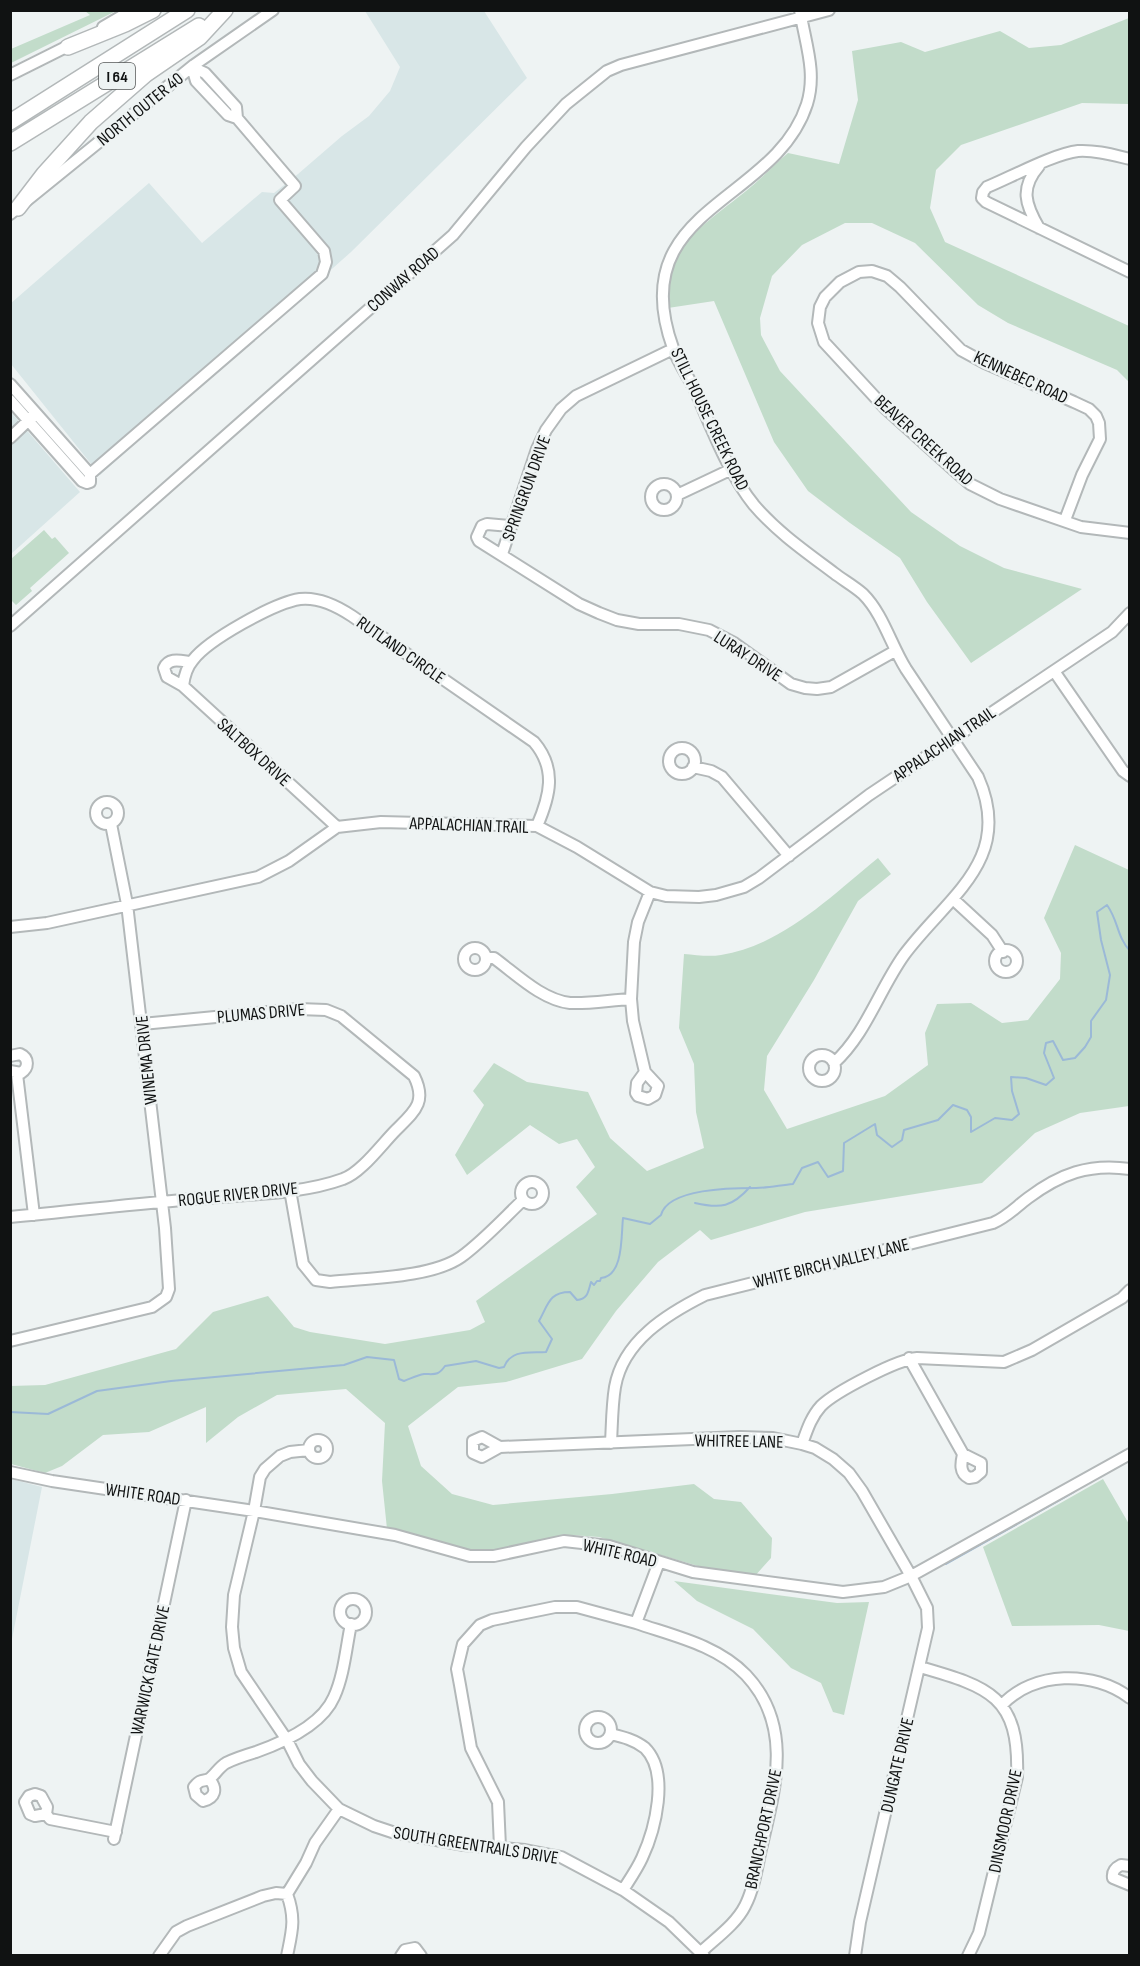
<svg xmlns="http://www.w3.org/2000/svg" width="1140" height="1966" font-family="'Sofia Sans Condensed',sans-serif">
<rect width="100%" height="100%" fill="#eef3f3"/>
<!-- built -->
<path fill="#d8e6e7" d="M365,11h119l43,67 -176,174 -251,223 -89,-111 -1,-60 139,-121 53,60 60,-51 12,1 24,-19 44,-38 27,-20 21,-25 10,-24z
M10,411l70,81 -69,62h-1z
M11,1479l31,8 -31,157 -1,-165z"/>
<!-- green -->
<path fill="#c2dcca" d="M85,11h31l-105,52v-14l79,-34z
M1129,18v86l-47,-1 -121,42 -25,25 -6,38 15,34 184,84v56l-12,-12 -109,-47 -30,-18 -63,-62 -43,-20h-27l-43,22 -30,31 -12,42 1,17 19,36 131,141 49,34 44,22 78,21 -111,74 -44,-61 -27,-44 -50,-35 -42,-32 -34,-49 -60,-141 -46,7c0,-9 -1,-19 0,-28 8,-41 49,-65 78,-89 15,-12 28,-26 42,-38l51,11 19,-64 -6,-49 49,-9 24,10 75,-21 29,17 32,-3z
M44,530l8,9 3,-2 14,16 -39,35 2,3 -16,14 -5,-5v-41z
M1075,845l54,25v236l-49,7 -45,20 -53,50 -177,29 -94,28 -11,-10 -42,32 -42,49 -34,48 -76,23 -48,5 -50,39 13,40 31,28 41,11 119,-11 82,-10 20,15 27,3 31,36 -1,20 -17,19 -56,-11 -99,-29 -28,-2 -71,15 -23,2 -19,-2 -71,-21 -5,-48 3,-58 -39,-34 -69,6 -39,22 -32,26v-36l-57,25 -46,3 -41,31 -17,7 -34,-9 -1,-78 35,-1 131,-36 37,-37 55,-16 26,31 16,5 75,12 85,-14 15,-8 -9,-21 121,-87 -21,-27 19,-20 -18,-28 -18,5 -29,-19 -63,50 -12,-20 29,-50 -11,-14 21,-28 33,19 61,10 22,46 37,33 57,-23 -8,-36 -2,-48 -15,-36 5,-74c12,1 25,3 37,1 62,-10 110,-59 157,-97l13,16 -33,27 -44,79 -47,76 -3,34 23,39 98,-33 43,-31 -3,-32 12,-29 34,-1 31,20 26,-3 32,-41 1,-26 -17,-35z
M1103,1479l26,45v107l-30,-6 -87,1 -29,-79z
M674,1581l163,22 32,-1 -25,113 -11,-3 -12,-29 -30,-15 -38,-39 -56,-28z"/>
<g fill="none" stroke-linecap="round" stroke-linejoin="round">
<!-- stream -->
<path stroke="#9bb9d7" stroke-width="2" d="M695,1203c26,6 37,4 55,-16
M10,1412l38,2 49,-23 74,-10 173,-16 23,-8 27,3 5,19 5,2c6,-2 13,-6 20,-7 11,0 14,2 21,-8l31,-5 23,7 5,-1c7,-18 25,-14 42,-15l6,-13 -13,-18c9,-16 10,-29 31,-29l7,8c11,-1 11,-8 14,-18l3,3 3,-4h3l1,-3c23,-2 20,-43 22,-60l27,6 11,-9c7,-27 72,-27 95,-27 12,0 25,-3 37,-4l9,-16 16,-6 10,15 15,-6 1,-28 31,-19 2,11 15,12 10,-7 2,-10 34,-10 15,-15 14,5 4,7v15l24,-14 17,2 7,-6 -7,-23 -1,-14 15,1 20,7 8,-7 -10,-25 2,-10 7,-2 10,19 12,-2 10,-11 6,-10v-16l15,-21 4,-25 -9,-35 -4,-28 10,-7c12,17 9,30 23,46
M946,1564l128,-72"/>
<defs>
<path id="minor" d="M800,10c5,33 17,62 7,94 -32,100 -185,103 -134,244 5,14 14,27 21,40 17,38 34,85 60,117 23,27 52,47 80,68 9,7 20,13 29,21 20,20 28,51 43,75l72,108c37,83 -31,120 -74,178 -25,35 -38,79 -70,108
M103,27l29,-17
M192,67l13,6 31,34 1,11 -9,-3 -32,-34z
M10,75l64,-32
M1130,159c-17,-4 -34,-9 -52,-8 -22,2 -69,27 -91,36l-4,5 -1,6 4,4 144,70
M10,214l184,-149 79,-55
M1039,228c-14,-24 -19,-40 0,-62
M10,384l80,90v8l-3,1 -5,-2 -72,-81
M10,438l23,-22
M90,474l232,-200 4,-12 -2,-11 -44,-51 15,-14 -58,-68
M651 497a13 13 0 1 1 26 0a13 13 0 1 1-26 0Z
M677,495l55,-26
M1065,520l17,-45 18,-36 -1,-16 -3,-7 -7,-7 -15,-7 -89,-39 -24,-13 -61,-63 -13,-11 -15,-5 -13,1 -19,10 -15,15 -5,10 -2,16 6,19 61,66 70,63 15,13 30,15 81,28 49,6
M510,526l-23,-2 -5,2 -5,11 2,4 100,63 20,9 18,7 22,4h40l30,6 25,13 57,41 14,4 12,1 14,-2 64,-36
M502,554l35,-105 9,-19 15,-21 15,-13 97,-47
M10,626l443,-391 73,-88 40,-43 41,-33 14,-6 208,-55
M1054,671l69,100 7,5
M183,686l-16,-9 -3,-9c5,-11 17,-7 27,-6
M669 761a13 13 0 1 1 26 0a13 13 0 1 1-26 0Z
M693,767l18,4 11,6 67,79
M96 813a11 11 0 1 1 22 0a11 11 0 1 1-22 0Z
M337,827l-154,-141c1,-9 4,-19 10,-26 15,-20 81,-57 107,-61 18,-2 37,7 52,17l182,126c23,27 16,54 3,84
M953,899l39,36 11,17
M10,927l37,-4 211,-46 31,-16 48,-34 44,-5 156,4 40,21 73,45 16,4 33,1 17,-2 28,-8 15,-9 110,-83 243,-163 18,-19
M464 959a11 11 0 1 1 22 0a11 11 0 1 1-22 0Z
M995 961a11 11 0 1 1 22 0a11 11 0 1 1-22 0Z
M487,958h7c22,16 48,42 76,45 19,1 41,-3 61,-4
M809 1068a13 13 0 1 1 26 0a13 13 0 1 1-26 0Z
M10,1056l10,-2c9,4 9,14 1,19l-11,-2
M645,1072l-8,11 -1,10 2,3 10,3 7,-4 3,-9 -13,-14 -12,-51 -2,-22 3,-57 4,-20 12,-30
M17,1074l17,141
M521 1193a11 11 0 1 1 22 0a11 11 0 1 1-22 0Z
M290,1190l13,74 13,16 14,2c37,-4 101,-4 131,-25 22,-16 43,-39 62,-57
M10,1217c66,-6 131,-14 197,-19 43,-4 95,-4 136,-19 18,-6 39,-35 53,-49 19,-19 31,-28 18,-54l-73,-60 -15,-6 -27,-1 -157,15
M10,1341l142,-34 14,-10 3,-8 -4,-61 -38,-324 -16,-80
M909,1358l54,96
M309 1449a9 9 0 1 1 18 0a9 9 0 1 1-18 0Z
M611,1443c1,-19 1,-38 4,-56 8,-46 52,-73 90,-92l288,-72c14,-6 23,-16 35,-25 32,-24 61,-35 102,-29
M802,1444c5,-14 9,-27 19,-38 14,-14 77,-47 96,-48l87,4 28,-12 90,-52 8,-8
M500,1447l-18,-10 -9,4v12l9,4 18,-10 240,-10 33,1 29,6 13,4 18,11 16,14 13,18 49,85 16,32 1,20 -68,294 -5,34
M309,1450l-19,2 -10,4 -15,13 -5,8 -6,34 -20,84 -2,32 2,21 7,24 46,68 12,24 13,17 27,28 35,17 18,6 72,13 61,5 36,7 62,33 46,32 35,34
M963,1454l18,9v9l-6,5 -6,1c-10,-5 -8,-15 -6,-24z
M10,1472l42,9 202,30 141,24 75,21h24l70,-15 45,5 84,26 150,20 41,-5 27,-11 219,-122
M340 1612a13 13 0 1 1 26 0a13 13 0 1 1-26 0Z
M636,1623c38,13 81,22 110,52 48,51 29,114 15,174 -4,18 -7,40 -16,57 -9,18 -29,32 -44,46
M920,1667c69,20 100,29 97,110l-38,156 -11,23
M1002,1705c31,-34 92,-35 128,-7
M585 1730a13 13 0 1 1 26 0a13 13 0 1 1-26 0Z
M611,1734c12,3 24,6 34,14 25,25 10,82 -3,110 -5,11 -12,21 -19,32
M209,1779c9,10 6,19 -6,22l-7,-6 -2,-8c7,-9 9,-5 15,-8 5,-3 10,-12 17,-16 10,-5 20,-8 30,-11 28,-10 66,-27 78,-55 10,-22 12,-49 17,-73
M46,1814l-11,2 -5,-2 -5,-12 4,-6 6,-2 6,2 6,11 -1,7 4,5 66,13
M114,1839l72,-339
M500,1847l-2,-45 -27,-54 -11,-63 -3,-16 6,-25 17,-19 12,-5 63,-13h22l59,16 23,-61
M1130,1866l-9,-1c-6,3 -9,6 -8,13l17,7
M287,1894c9,25 5,37 0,62
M159,1956l17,-24 11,-6 76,-30 13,-3 11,1 19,-31 9,-20 24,-34
M401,1956l4,-6 10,-2 6,8"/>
<path id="highway" d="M68,47l57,-23 28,-14
M10,122l177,-112
M10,143l189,-117
M18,208l26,-34 47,-52 55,-48 54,-37 25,-27"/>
</defs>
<!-- minor casing -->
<use href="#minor" stroke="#b3b8b9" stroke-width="14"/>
<!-- highway casing -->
<use href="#highway" stroke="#b3b8b9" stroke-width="18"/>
<!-- minor -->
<use href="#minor" stroke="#fff" stroke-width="10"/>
<!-- highway -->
<use href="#highway" stroke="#fff" stroke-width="15"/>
</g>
<g text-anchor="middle" stroke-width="5" stroke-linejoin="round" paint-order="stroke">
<!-- shield labels -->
<rect fill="#eef3f3" stroke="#535656" stroke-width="1.5" x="99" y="63" width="36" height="26" rx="4.5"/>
<g font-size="16" font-weight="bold" fill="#101212">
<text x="117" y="82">I 64</text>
</g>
<!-- street labels -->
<g font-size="18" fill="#101212" stroke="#eef3f3">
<text transform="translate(140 109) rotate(-39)" y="6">NORTH OUTER 40</text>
<text transform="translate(403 279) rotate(-41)" y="6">CONWAY ROAD</text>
<text transform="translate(1021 377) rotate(25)" y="6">KENNEBEC ROAD</text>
<text transform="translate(710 419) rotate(64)" y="6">STILL HOUSE CREEK ROAD</text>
<text transform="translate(924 440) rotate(42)" y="6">BEAVER CREEK ROAD</text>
<text transform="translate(526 488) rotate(-70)" y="6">SPRINGRUN DRIVE</text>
<text transform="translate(401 650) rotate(35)" y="6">RUTLAND CIRCLE</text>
<text transform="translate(748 656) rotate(33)" y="6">LURAY DRIVE</text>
<text transform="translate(944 744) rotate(-34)" y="6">APPALACHIAN TRAIL</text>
<text transform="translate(254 752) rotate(42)" y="6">SALTBOX DRIVE</text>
<text transform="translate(469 825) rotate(2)" y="6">APPALACHIAN TRAIL</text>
<text transform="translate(261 1013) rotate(-5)" y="6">PLUMAS DRIVE</text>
<text transform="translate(146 1060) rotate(-96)" y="6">WINEMA DRIVE</text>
<text transform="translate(238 1194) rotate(-6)" y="6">ROGUE RIVER DRIVE</text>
<text transform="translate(831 1263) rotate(-14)" y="6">WHITE BIRCH VALLEY LANE</text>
<text transform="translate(739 1441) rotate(1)" y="6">WHITREE LANE</text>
<text transform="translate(143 1494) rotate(8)" y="6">WHITE ROAD</text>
<text transform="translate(620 1553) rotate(13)" y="6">WHITE ROAD</text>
<text transform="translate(150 1670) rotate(-78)" y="6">WARWICK GATE DRIVE</text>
<text transform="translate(897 1765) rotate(-77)" y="6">DUNGATE DRIVE</text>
<text transform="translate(1005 1821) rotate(-78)" y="6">DINSMOOR DRIVE</text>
<text transform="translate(763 1829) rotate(-78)" y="6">BRANCHPORT DRIVE</text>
<text transform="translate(476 1845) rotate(9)" y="6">SOUTH GREENTRAILS DRIVE</text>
</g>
</g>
<!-- border -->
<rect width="1140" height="1966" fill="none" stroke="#101212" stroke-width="24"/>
</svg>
